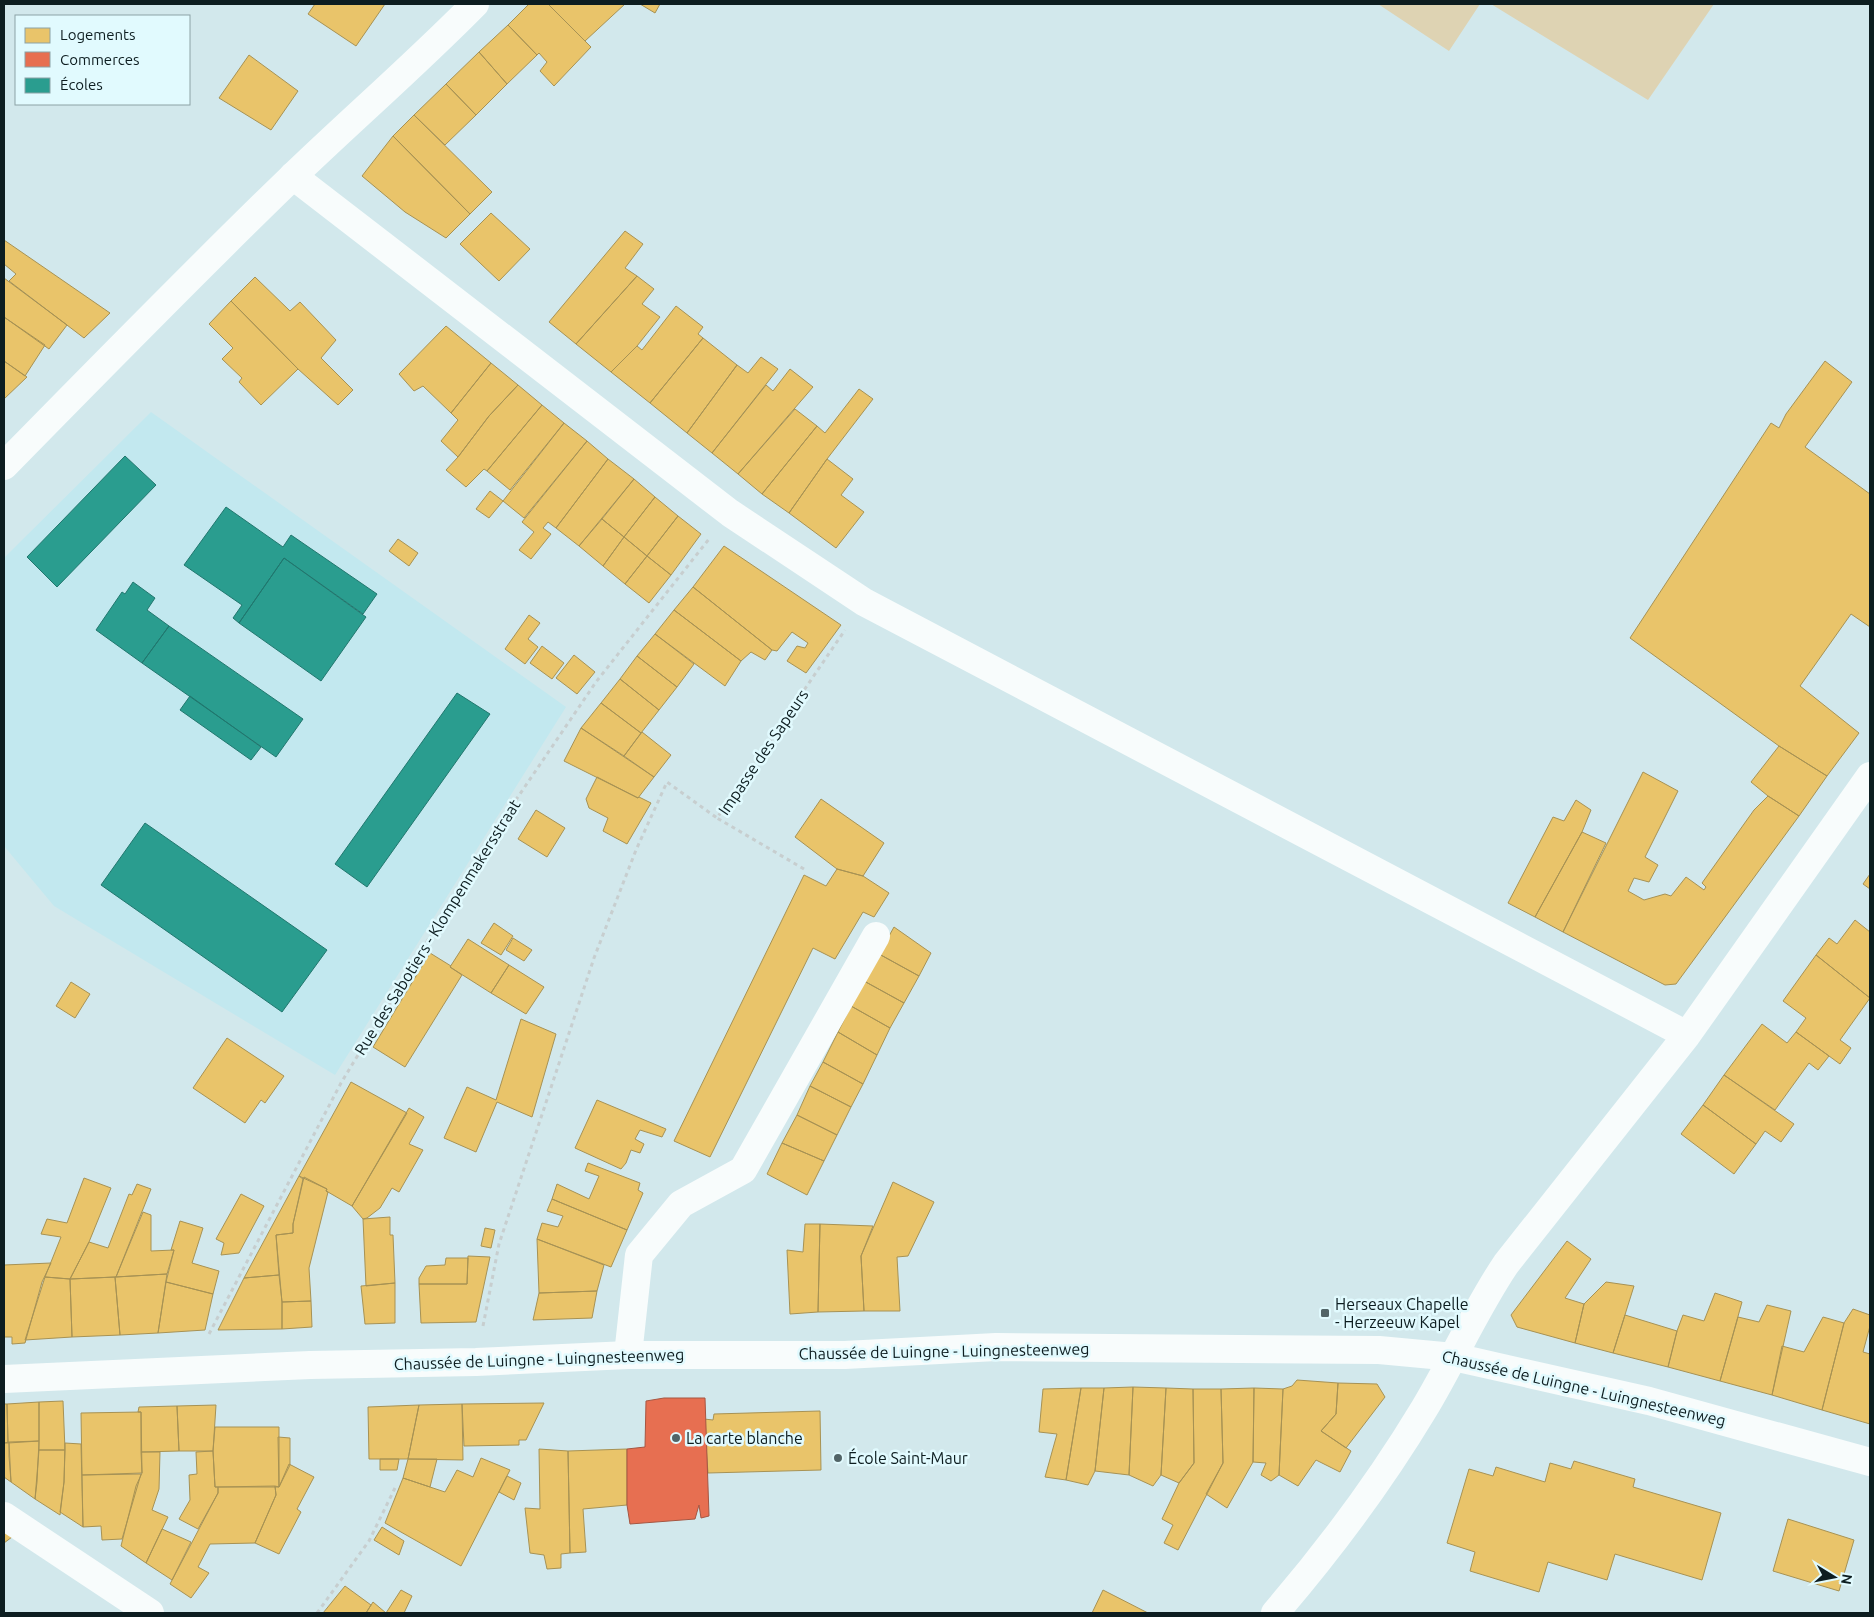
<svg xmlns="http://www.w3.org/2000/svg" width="1874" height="1617" font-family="Ubuntu,sans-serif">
<rect width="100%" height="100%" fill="#d2e8ec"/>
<!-- built -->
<path fill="#c2e8ef" d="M151,412l415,295 -231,368 -281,-169 -50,-60v-288z"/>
<!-- green -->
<path fill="#ded3b3" d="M1378,4h102l-31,47z
M1491,4h223l-66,96z"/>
<!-- homes -->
<path fill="#e9c46a" stroke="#a79254" d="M315,4h70l-29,42 -48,-32z
M529,4h19l43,43 -37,39 -14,-15 7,-9 -8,-9 -2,2 -29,-30z
M548,4h77l-40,37z
M640,4h20l-5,9z
M508,25l29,30 -30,29 -28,-32z
M479,52l28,32 -31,31 -30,-31z
M249,55l49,36 -27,39 -52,-32z
M446,84l30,31 -31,30 -31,-30z
M414,115l78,77 -22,22 -77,-78z
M393,136l77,78 -24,24 -41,-26 -43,-36z
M491,213l39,36 -31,32 -39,-37z
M625,231l18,13 -18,24 12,8 -61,68 -27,-22z
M4,240l106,73 -26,25 -75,-57 7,-7 -12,-10z
M637,276l17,13 -12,15 18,13 -23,29 -26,26 -35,-28z
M255,277l35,34 10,-9 36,38 -15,18 32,32 -15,15 -40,-36 -67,-68z
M4,278l63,47 -18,24 -45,-32z
M231,301l67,68 -37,36 -22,-23 3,-4 -20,-19 11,-11 -24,-24z
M676,306l27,21 -5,7 5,4 -53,65 -39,-31 26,-26 5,4z
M4,317l41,28 -20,31 -21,-15z
M446,326l45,37 -40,50 -28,-27 -9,5 -15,-17z
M703,338l34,27 -50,68 -37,-30z
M761,357l17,12 -66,84 -25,-20 50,-68 11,8z
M4,361l23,16 -23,22z
M1825,361l27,21 -47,65 65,47v133l-19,-13 -51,72 59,47 -32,43 -48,-30 -149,-108 141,-215 8,5 7,-14z
M491,363l27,22 -29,31 -31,41 -17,-16 17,-21 -7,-7z
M790,369l23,18 -75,87 -26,-21 54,-68 7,6z
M518,385l24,20 -55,66 -3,-2 -18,18 -20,-17 12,-13 31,-41z
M859,389l14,10 -46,60 -38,54 -27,-19 55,-68 8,7z
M542,405l22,18 -54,67 -23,-19z
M795,409l22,17 -55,68 -24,-20z
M564,423l23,18 -63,77 -21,-17z
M587,441l21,18 -52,69 -8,-6 -5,6 8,6 -20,25 -12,-9 15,-18 -12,-10z
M608,459l26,20 -55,67 -23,-18z
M827,459l26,20 -12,16 23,17 -28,36 -47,-35z
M634,479l21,18 -31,40 -22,-18z
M490,491l13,10 -14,17 -13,-9z
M655,497l23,19 -31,40 -23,-19z
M678,516l23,18 -30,41 -24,-19z
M602,519l22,18 -21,29 -24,-20z
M624,537l23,19 -22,28 -22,-18z
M398,539l20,14 -9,13 -20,-15z
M724,546l117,79 -35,48 -19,-12 10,-15 8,2 3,-5 -16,-11 -15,19 -5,-1 -79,-63z
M647,556l24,19 -22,28 -24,-19z
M693,587l79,63 -7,10 -14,-8 -10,9 -67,-51z
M674,610l67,51 -16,25 -70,-52z
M529,615l11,8 -12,16 10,8 -13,17 -20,-15z
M655,634l39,30 -17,23 -40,-31z
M542,646l22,17 -12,16 -22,-16z
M574,655l21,17 -18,22 -21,-16z
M637,656l40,31 -18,23 -39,-31z
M620,679l39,31 -18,23 -40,-30z
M601,703l40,30 -17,23 -43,-28z
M581,728l73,49 -16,21 -74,-37z
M642,732l29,23 -17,22 -30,-21z
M1779,746l48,30 -28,40 -31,-20 -17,-14z
M1643,772l35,19 -33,66 13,8 -9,17 -15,-4 -6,13 16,9 21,-6 6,2 15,-19 18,13 2,-3 -4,-4 52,-73 14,-14 31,20 -123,168 -11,1 -102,-53z
M597,777l41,21 1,-1 12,6 -24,41 -24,-13 5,-13 -19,-10 -3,-9z
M821,799l63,44 -21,33 -26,-7 -42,-32z
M1576,800l15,10 -9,22 -47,85 -27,-14 45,-86 11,4z
M536,810l29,18 -18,29 -29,-18z
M1582,832l24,11 -43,89 -28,-15z
M837,869l26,7 26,17 -15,24 -11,-5 -28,47 -22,-11 -103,209 -36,-16 130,-266 22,11z
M1870,874v15l-7,-5z
M1855,920l15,12v66l-54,-43 13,-17 8,6z
M494,923l19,13 -12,19 -20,-12z
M894,927l37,26 -12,23 -40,-22z
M513,938l19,12 -8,11 -18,-11z
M468,939l41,26 -18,28 -41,-26z
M430,953l21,13 -1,1 12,8 -57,92 -32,-20z
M879,954l40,22 -15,27 -40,-22z
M1816,955l54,43 -30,42 11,8 -11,16 -44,-32 10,-14 -23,-17z
M509,965l35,22 -18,27 -35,-21z
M864,981l40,22 -14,25 -39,-22z
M71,982l19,12 -15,24 -19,-12z
M851,1006l39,22 -13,27 -39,-23z
M521,1019l35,15 -24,83 -35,-15 -21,50 -32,-14 23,-51 29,13z
M1762,1024l25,19 9,-11 33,24 -11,14 -9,-7 -34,47 -51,-35z
M838,1032l39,23 -14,29 -40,-22z
M227,1038l57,38 -19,27 -4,-3 -16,23 -52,-35z
M823,1062l40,22 -12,23 -41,-21z
M1724,1075l70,49 -13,18 -16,-11 -9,13 -53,-39z
M351,1082l56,31 -55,93 -24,-14 -2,-1 1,-2 -28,-13z
M810,1086l41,21 -14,28 -40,-20z
M597,1100l69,29 -4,8 -22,-7 -5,9 9,5 -4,9 -9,-3 -5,13 -5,6 -46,-21z
M1703,1105l53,39 -22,30 -53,-40z
M409,1108l15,9 -15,27 14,6 -24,42 -7,-4 -12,20 -13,10 -4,1 -11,-13z
M797,1115l40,20 -13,26 -42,-18z
M782,1143l42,18 -17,34 -40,-21z
M588,1163l52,20 -2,7 5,3 -16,37 -75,-31 5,-15 32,15 10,-23 -14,-5z
M299,1176l4,3 -10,45v9l-17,2 3,40 -35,3z
M304,1177l23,12 -1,2 2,1 -19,76 2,33 -29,1 -6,-67 17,-2v-9z
M84,1178l27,10 -22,54 -19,37 -25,-2 16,-40 -20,-3 6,-15 20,4z
M893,1182l41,20 -26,54 -11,1 3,54h-36l-3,-55z
M137,1184l14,5 -35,88 -46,2 19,-37 19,6 21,-54 3,1z
M241,1194l23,12 -25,47 -18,2 3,-12 -8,-4z
M552,1199l75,31 -16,37 -74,-28 5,-16 16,4 5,-11 -16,-5z
M143,1212l8,3v36l23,-1 -7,24 -51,3z
M390,1217v18h3l2,48 -29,3 -3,-67z
M180,1221l23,7 -11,35 27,8 -6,23 -47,-12 8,-32h-3z
M805,1224h15l-2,88 -28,2 -3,-64 16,2z
M820,1224l53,2 -12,30 3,55 -46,1z
M485,1228l10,2 -4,18 -10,-2z
M537,1239l67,26 -7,26 -58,2z
M1567,1241l24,18 -26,39 19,6 -9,39 -58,-16 -6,-12z
M468,1256l22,1 -14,65 -55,1 -2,-39h48z
M446,1258h22l-1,26h-48v-6l7,-12 19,-1z
M51,1263l-9,19 -17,61 -13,1v-7h-8v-72z
M167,1274l-9,59 -38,2 -5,-58z
M279,1275l3,27v27l-64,1 26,-52z
M45,1277l25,2 2,58 -47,3z
M115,1277l5,58 -48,2 -2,-58z
M166,1282l47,12 -8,36 -47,3z
M1606,1282l28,4 -21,67 -38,-10 9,-39z
M395,1283v40l-30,1 -4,-38z
M597,1291l-5,27 -59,2 6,-27z
M1715,1293l27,9 -22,79 -52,-14 9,-36 6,-16 21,6z
M311,1301l1,26 -30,2v-27z
M1767,1305l24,6 -19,84 -52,-14 18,-64 21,5z
M1853,1309l17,6v11l-7,26 7,2v70l-48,-14 22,-87z
M1625,1315l52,16 -9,36 -55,-14z
M1823,1317l21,6 -22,87 -50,-15 10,-49 22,6z
M1297,1380l41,3 -2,31 -15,17 30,20 -11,21 -24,-12 -18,26 -19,-11 4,-86 9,-3z
M1338,1383l39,1 8,13 -39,51 -25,-17 15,-17z
M1133,1387l33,1 -5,87 -8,11 -24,-11z
M1133,1387l-4,88 -34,-4 9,-83z
M1081,1388h23l-9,83 -7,14 -22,-5z
M1081,1388l-15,92 -21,-3 12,-43 -18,-2 4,-43z
M1166,1388l27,1 1,74 -15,20 -18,-8z
M1254,1388l29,1 -4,86 -8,6 -10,-6 5,-12 -13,-1z
M1254,1388l-1,74 -26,46 -21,-14 17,-31 -2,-74z
M1193,1389h28l2,74 -45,87 -14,-7 9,-18 -11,-6 17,-36 15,-20z
M63,1401l2,49h-26v-48z
M39,1402v39l-31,2 -1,-39z
M544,1403l-18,37h-7v5l-55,1 -2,-42z
M4,1404h3l1,39h-4z
M462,1404l1,56 -55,-1 11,-54z
M216,1405l-3,46h-34l-2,-45z
M419,1405l-11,54h-39l-1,-52z
M177,1406l2,45 -38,1v-40h-3l1,-5z
M820,1411l1,59 -113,3 -4,-54 9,1 1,-6z
M141,1412l1,61 -60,2 -1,-62z
M215,1427h64v60h-64l-2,-36z
M278,1437l12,1v27l-11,22z
M39,1441l-2,41 -2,17 -24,-17 -2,-40z
M9,1442v14l2,26 -7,-5v-34z
M65,1443l16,1 2,83 -23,-15 4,-30z
M539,1449l29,2 2,102 -9,1v14l-14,1 -3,-14 -14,-2 -5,-45 15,1z
M627,1449v56l-44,4 3,43 -16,1 -2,-102z
M39,1450h26l-1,32 -4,33 -25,-16z
M213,1451l2,36h3v6l-20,36 -19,-10 11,-19 -1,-25 8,-1 -1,-22z
M141,1452h19l-1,37 -7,21 16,7 -22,46 -25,-17 15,-60 6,-13z
M481,1458l29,12 -49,96 -76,-43 18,-45 42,14 12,-22 16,7z
M380,1459h19l-2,11h-17z
M408,1459h29l-7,28 -27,-9z
M1574,1461l61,18 -2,8 88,26 -19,67 -87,-26 -8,26 -59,-18 -9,30 -69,-21 5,-19 -28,-9 22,-74 24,7 3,-9 49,15 5,-19 21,6z
M289,1464l25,13 -17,32 4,3 -22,42 -24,-11 21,-48 -1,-9 4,1z
M141,1474l-19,65 -20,1 -1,-14 -18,1 -1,-52z
M507,1476l14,7 -7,17 -15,-8z
M275,1486l1,9 -21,48 -45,1 -12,23 11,6 -18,25 -21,-14 48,-91v-6z
M1788,1519l66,21 -15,51 -66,-20z
M4,1526l12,8 -12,9z
M382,1527l22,14 -5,14 -25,-15z
M162,1529l29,13 -19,38 -26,-17z
M345,1586l26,19 -5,8h-43z
M401,1590l11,6 -8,17h-38l7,-11 13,11z
M1103,1590l45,23h-56z"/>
<!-- shops -->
<path fill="#e76f51" stroke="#a65642" d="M664,1398h41l4,118 -8,2 -2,-13 -4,14 -65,5 -3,-19v-56l18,-2 1,-46z"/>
<!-- schools -->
<path fill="#2a9d8f" stroke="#21776e" d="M125,456l31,29 -99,102 -30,-30z
M226,507l57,40 8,-12 86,59 -14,20 -79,-56 -45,65 -6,-5 9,-13 -58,-40z
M284,558l82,59 -45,64 -82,-58z
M133,582l22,16 -8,12 22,16 -27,37 -46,-33 26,-38 3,2z
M169,626l134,93 -27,38 -134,-94z
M457,693l33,21 -123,173 -32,-23z
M190,696l71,51 -10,13 -71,-50z
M145,823l182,127 -45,62 -181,-127z"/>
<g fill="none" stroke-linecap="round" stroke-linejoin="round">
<!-- path -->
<path stroke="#c7cecf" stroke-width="3" stroke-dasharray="4 4" stroke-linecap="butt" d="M804,869l-87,-51 128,-188
M483,1326l16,-82 95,-286 42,-108 31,-68 50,36
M209,1334l132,-251 147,-242 108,-159 113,-143
M317,1613l52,-72 26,-53"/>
<!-- street -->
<path stroke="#f8fcfc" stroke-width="28" d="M293,176l437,337 134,89 823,433
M628,1355l11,-100 42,-51 62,-34 133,-234
M4,1516l146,97
M1275,1613c55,-64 105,-131 149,-204 29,-48 51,-99 82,-145l181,-229 183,-259"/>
<!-- secondary -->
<path stroke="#f8fcfc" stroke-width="28" d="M4,466c94,-96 188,-192 285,-286 61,-59 126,-115 186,-176
M4,1379l306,-14 166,-3 152,-7h217l151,-8 383,3 75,7 195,44 221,61"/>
</g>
<!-- markers -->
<g fill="#526467" stroke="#e1fafe" stroke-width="2">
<rect x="1320" y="1308" width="10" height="10" rx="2.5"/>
<circle cx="676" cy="1438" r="5"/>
<circle cx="838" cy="1458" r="5"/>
</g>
<g text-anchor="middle" stroke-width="5" stroke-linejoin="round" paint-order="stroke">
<!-- street labels -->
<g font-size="16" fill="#0d1d20" stroke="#e1fafe">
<text transform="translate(763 752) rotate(-56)" y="6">Impasse des Sapeurs</text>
<text transform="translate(437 927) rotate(-58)" y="6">Rue des Sabotiers - Klompenmakersstraat</text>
<text transform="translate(944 1351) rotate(-1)" y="6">Chaussée de Luingne - Luingnesteenweg</text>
<text transform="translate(539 1359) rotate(-2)" y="6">Chaussée de Luingne - Luingnesteenweg</text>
<text transform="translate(1584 1388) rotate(13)" y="6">Chaussée de Luingne - Luingnesteenweg</text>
</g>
<!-- poi labels -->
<g font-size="16" fill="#0d1d20" stroke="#e1fafe" text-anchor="start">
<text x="1335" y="1310">Herseaux Chapelle<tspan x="1335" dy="18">- Herzeeuw Kapel</tspan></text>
<text x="686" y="1444">La carte blanche</text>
<text x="848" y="1464">École Saint-Maur</text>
</g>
</g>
<!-- border -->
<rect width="1874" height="1617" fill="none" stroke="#0d1d20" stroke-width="10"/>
<!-- legend -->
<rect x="15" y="15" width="175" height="90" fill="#e1fafe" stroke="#8ca2a5"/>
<rect x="25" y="28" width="25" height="15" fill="#e9c46a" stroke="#8ca2a5"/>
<text x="60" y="40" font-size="15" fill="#0d1d20">Logements</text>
<rect x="25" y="52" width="25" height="15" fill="#e76f51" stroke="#8ca2a5"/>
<text x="60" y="65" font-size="15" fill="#0d1d20">Commerces</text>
<rect x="25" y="78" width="25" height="15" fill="#2a9d8f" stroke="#8ca2a5"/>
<text x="60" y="90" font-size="15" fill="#0d1d20">Écoles</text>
<!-- north arrow -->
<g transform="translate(1834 1577) rotate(100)" stroke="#e1fafe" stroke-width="4" paint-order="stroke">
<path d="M0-4L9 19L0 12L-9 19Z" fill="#0d1d20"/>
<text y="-8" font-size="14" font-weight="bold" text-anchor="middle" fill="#0d1d20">N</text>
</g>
</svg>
